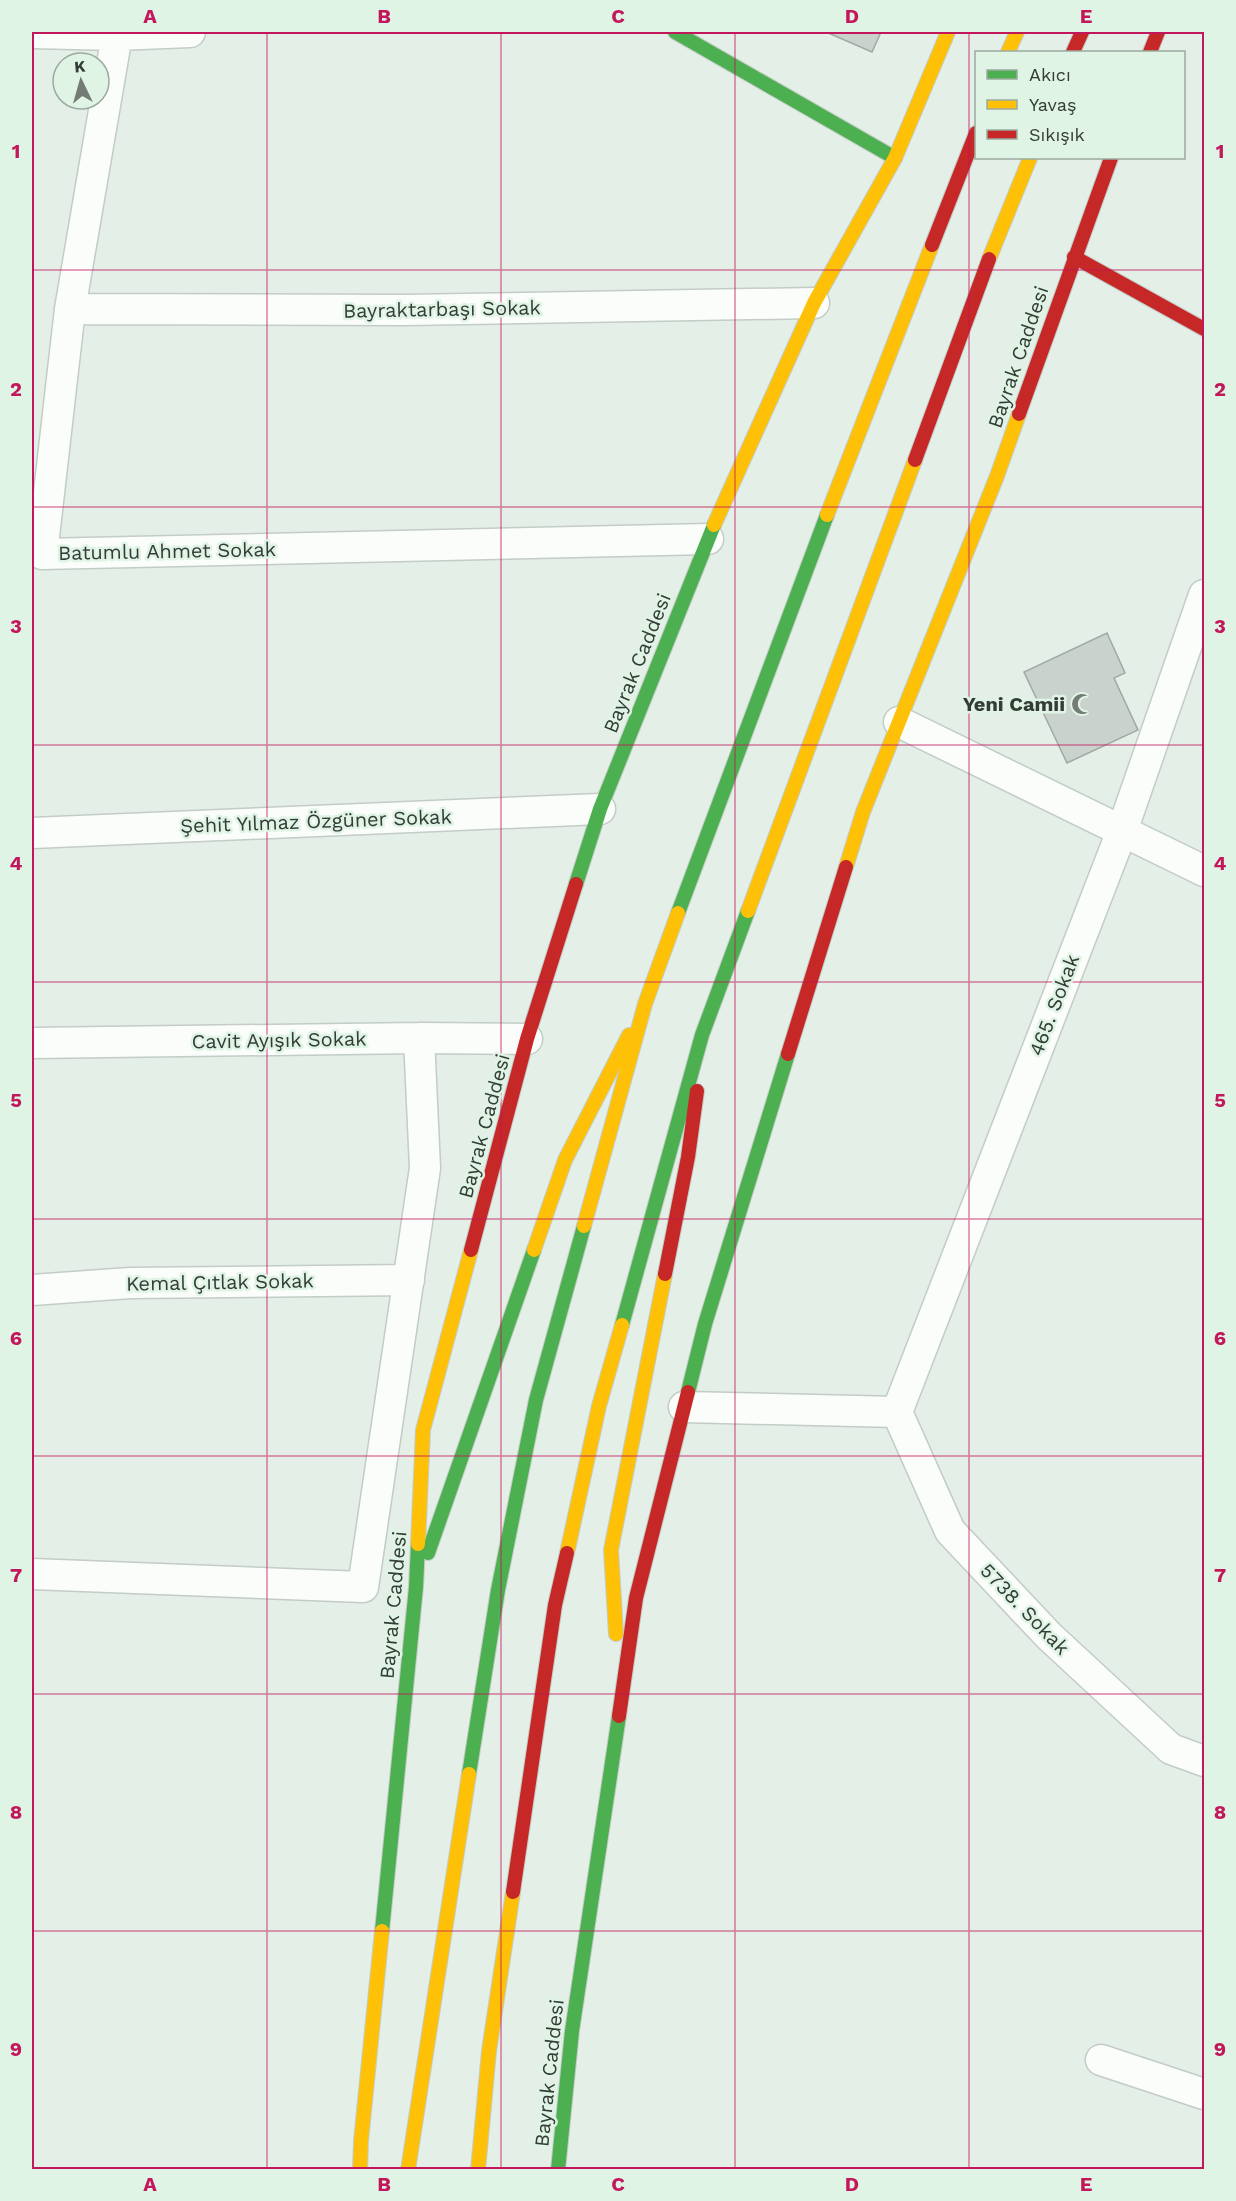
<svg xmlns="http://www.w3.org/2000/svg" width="1236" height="2201" font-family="'Work Sans',sans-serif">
<rect width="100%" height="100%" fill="#e4efe7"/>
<!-- building -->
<path fill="#c9d2cc" stroke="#a1a9a3" stroke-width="1.5" d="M826,32h55l-9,20z
M1107,633l18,40 -11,5 24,52 -71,33 -43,-91z"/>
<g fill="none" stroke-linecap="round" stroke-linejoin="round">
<defs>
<path id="street" d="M32,33l85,2 73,-3
M117,35l-47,274 -28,245 666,-15
M70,309l335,1 409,-7
M899,722l305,149
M32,833l568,-24
M32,1043l387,-5 108,1
M32,1290l98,-7 279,-3
M684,1407l213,5
M897,1412l225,-581 82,-236
M897,1412l53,119 99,105 122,113 33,12
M32,1574l331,13 62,-419 -6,-130
M1101,2060l103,34"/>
<path id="fast" d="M675,32l220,126
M576,884l24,-75 114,-284
M678,913l149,-398
M622,1325l80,-290 46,-124
M688,1392l17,-68 83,-270
M428,1553l106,-303
M469,1774l29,-184 38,-190 48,-174
M382,1931l34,-344 2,-43
M558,2170l14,-139 47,-315"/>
<path id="slow" d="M1008,52l9,-20
M989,259l41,-101
M827,515l105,-270
M714,525l100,-222 81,-145 53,-126
M846,867l17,-55 134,-336 22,-62
M748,911l167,-451
M584,1226l61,-222 33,-91
M534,1250l31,-90 64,-125
M418,1544l5,-114 48,-180
M567,1553l32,-147 23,-81
M616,1634l-5,-84 54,-276
M360,2170l1,-29 21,-210
M408,2170l61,-396
M478,2170l11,-119 24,-159"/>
<path id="jam" d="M1073,52l9,-20
M1150,52l8,-20
M932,245l44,-112
M1074,257l130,72
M1019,414l92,-256
M915,460l74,-201
M788,1054l58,-187
M471,1250l56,-211 49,-155
M665,1274l23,-117 9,-66
M619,1716l17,-118 52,-206
M513,1892l42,-287 12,-52"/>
</defs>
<!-- street casing -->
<use href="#street" stroke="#c3ccc6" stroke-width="33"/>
<!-- fast casing -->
<use href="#fast" stroke="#c3ccc6" stroke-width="16"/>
<!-- slow casing -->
<use href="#slow" stroke="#c3ccc6" stroke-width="16"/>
<!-- jam casing -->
<use href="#jam" stroke="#c3ccc6" stroke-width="16"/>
<!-- street -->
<use href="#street" stroke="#fbfdfb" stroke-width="30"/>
<!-- fast -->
<use href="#fast" stroke="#4caf50" stroke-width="14"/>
<!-- slow -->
<use href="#slow" stroke="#ffc107" stroke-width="14"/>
<!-- jam -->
<use href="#jam" stroke="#c62828" stroke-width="14"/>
</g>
<!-- grid -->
<path fill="none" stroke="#c2185b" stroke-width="1.5" stroke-opacity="0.55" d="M267,32v2138M501,32v2138M735,32v2138M969,32v2138M32,270h1172M32,507h1172M32,745h1172M32,982h1172M32,1219h1172M32,1456h1172M32,1694h1172M32,1931h1172"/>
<!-- icons -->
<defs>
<symbol id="mosque-bare" viewBox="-9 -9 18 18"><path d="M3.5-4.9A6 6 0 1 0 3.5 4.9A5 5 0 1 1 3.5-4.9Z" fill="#727b74" stroke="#dff4e5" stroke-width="2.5" paint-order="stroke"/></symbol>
</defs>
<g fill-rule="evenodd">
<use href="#mosque-bare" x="1067" y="689" width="30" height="30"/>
</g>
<g text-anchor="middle" stroke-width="5" stroke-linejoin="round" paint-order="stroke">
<!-- street labels -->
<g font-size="20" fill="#343c36" stroke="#dff4e5">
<text transform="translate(442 309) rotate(-1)" y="7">Bayraktarbaşı Sokak</text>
<text transform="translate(1018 357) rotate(-71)" y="7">Bayrak Caddesi</text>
<text transform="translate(167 551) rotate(-1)" y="7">Batumlu Ahmet Sokak</text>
<text transform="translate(637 663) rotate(-68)" y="7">Bayrak Caddesi</text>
<text transform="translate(316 821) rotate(-2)" y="7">Şehit Yılmaz Özgüner Sokak</text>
<text transform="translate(1054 1005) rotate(-69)" y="7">465. Sokak</text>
<text transform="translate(279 1040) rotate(-1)" y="7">Cavit Ayışık Sokak</text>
<text transform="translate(484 1126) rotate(-75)" y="7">Bayrak Caddesi</text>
<text transform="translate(220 1282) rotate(-1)" y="7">Kemal Çıtlak Sokak</text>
<text transform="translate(393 1605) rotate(-85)" y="7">Bayrak Caddesi</text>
<text transform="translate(1025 1609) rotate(46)" y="7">5738. Sokak</text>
<text transform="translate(549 2073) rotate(-84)" y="7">Bayrak Caddesi</text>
</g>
<!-- poi labels -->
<g font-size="20" font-weight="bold" fill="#343c36" stroke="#dff4e5" text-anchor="end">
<text x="1065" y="711">Yeni Camii</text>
</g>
</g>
<!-- border -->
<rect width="1236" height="2201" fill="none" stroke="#dff4e5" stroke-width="66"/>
<!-- legend -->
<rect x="975" y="51" width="210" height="108" fill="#dff4e5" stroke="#9baa9f" stroke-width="1.5"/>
<rect x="987" y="70" width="30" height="9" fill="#4caf50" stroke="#9baa9f" stroke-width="1.5"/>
<text x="1029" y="81" font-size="18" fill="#343c36">Akıcı</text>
<rect x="987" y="100" width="30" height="9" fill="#ffc107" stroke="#9baa9f" stroke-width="1.5"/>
<text x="1029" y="111" font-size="18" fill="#343c36">Yavaş</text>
<rect x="987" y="130" width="30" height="9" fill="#c62828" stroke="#9baa9f" stroke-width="1.5"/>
<text x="1029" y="141" font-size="18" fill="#343c36">Sıkışık</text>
<!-- north arrow -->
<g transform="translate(81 81) rotate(355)"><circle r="28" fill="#dff4e5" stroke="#9baa9f" stroke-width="1.5"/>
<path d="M0-4.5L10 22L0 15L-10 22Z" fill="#727b74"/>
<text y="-9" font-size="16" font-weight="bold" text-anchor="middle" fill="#343c36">K</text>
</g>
<rect x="33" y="33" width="1170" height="2135" fill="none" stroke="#c2185b" stroke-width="2"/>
<g font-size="20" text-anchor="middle" font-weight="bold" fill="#c2185b">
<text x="150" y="23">A</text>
<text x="384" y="23">B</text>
<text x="618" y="23">C</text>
<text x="852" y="23">D</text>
<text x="1086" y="23">E</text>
<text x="16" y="158">1</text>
<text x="1220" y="158">1</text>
<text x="16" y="396">2</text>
<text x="1220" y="396">2</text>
<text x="16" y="633">3</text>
<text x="1220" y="633">3</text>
<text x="16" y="870">4</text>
<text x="1220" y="870">4</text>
<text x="16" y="1107">5</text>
<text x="1220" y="1107">5</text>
<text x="16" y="1345">6</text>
<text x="1220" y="1345">6</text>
<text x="16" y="1582">7</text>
<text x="1220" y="1582">7</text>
<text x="16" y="1819">8</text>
<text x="1220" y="1819">8</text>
<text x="16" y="2056">9</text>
<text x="1220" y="2056">9</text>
<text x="150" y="2191">A</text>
<text x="384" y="2191">B</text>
<text x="618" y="2191">C</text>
<text x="852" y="2191">D</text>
<text x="1086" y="2191">E</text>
</g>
</svg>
